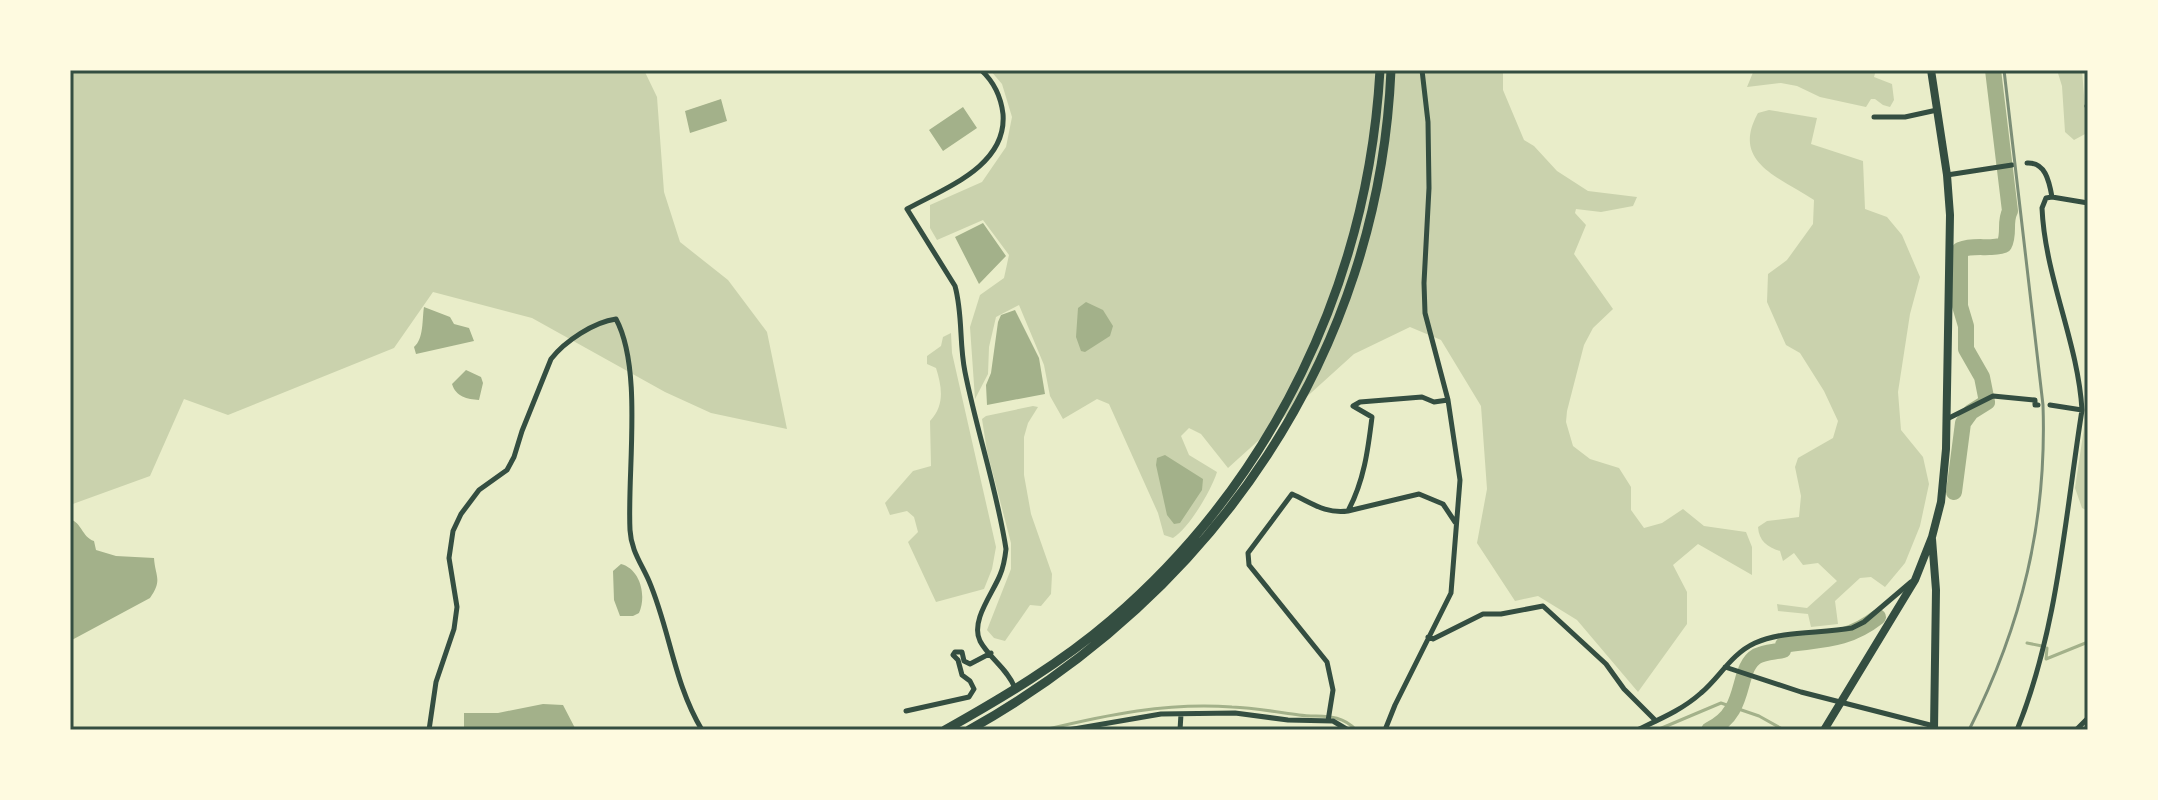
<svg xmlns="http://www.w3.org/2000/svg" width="2158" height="800" font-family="'Varela Round',sans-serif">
<rect width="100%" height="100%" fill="#e9edc9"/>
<!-- green -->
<path fill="#cad2ad" d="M70,70h574l13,27 7,95 16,50 48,38 39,52 20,97 -76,-16 -46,-21 -133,-74 -99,-26 -39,56 -166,67 -44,-16 -34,77 -80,29z
M990,70h513v20l21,50 10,6 23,25 31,20 49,6 -4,9 -32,6 -25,-3 -1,4 11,12 -12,29 39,55 -20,19 -9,17 -17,66 -1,11 7,24 17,13 29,9 12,19v23l13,18 18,-5 21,-14 21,17 42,6 6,15v28l-54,-31 -25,21 14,27v32l-49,68 -61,-72 -39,-24 -23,5 -38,-58 10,-54 -6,-83 -40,-66 -31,-13 -56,27 -126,114 -27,-34 -12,-6 -8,8 8,19 28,17c-6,19 -28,56 -44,66l-9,-3 -6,-22 -49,-109 -12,-5 -34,20 -13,-23 -6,-31 -25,-60 -23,12 -7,30 -1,27 -13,25 -5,-72 10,-32 24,-17 5,-23 -26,-35 -46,20 -7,-12v-23l52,-23 24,-35 6,-30 -10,-33z
M1754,70h122l-2,7 18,7 2,16 -4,7 -7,-2 -8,-6h-4l-5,8 -46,-10 -23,-11 -16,-3 -34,4z
M2057,70h25l5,63 -13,7 -9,-8 -3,-46z
M1769,110l48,8 -6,26 52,17 2,48 22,8 15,18 18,42 -10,37 -12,78 3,38 22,27 6,27 -9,42 -15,37 -20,24 -14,-10 -11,1 -25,23 3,23 -27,3 -3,-13 -30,-3 -1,-7 30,4 30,-27 -19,-18 -15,2 -9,-12 -11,8 -3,-10c-13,-4 -21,-10 -22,-24l9,-6 32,-4 2,-21 -6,-29 3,-9 35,-20 5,-17 -14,-30 -24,-38 -14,-8 -19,-43 1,-28 19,-14 26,-36 1,-24c-34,-23 -84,-37 -56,-87z
M951,333l1,20 44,194 -4,22 -8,20 -48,13 -28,-60 10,-10 -4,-15 -7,-6 -17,4 -5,-12 28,-32 18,-5 -1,-45c15,-16 12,-34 6,-53l-9,-4v-8l14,-10 2,-9z
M1033,406l5,1 -10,16 -4,14v38l7,39 21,60 -1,20 -10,12 -11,-1 -25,36 -11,-3 -7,-8 24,-61v-26l-24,-92 -5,-32 4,-3z
M2086,415h2v96l-6,-3 -7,-20z"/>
<!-- water -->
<path fill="#a3b18a" d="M721,99l6,22 -37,12 -5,-22z
M963,107l14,21 -34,23 -14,-21z
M983,223l23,33 -27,28 -24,-47z
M1086,302l17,8 10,16 -3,10 -25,16 -4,-1 -5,-14 2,-29z
M424,307l26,10 4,7 15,4 5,13 -58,13 -2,-7c10,-8 8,-28 10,-40z
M1015,310l24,48 6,36 -58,11 -1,-20 5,-12 7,-51 3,-7z
M466,370l15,7 2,6 -4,17c-12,-1 -23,-3 -27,-16z
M1165,455l38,24 -1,11 -22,33 -6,1 -7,-9 -11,-50 1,-7z
M70,519c12,4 12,18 24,22l2,9 20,6 38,2c1,18 9,22 -4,40l-80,43z
M621,564c19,5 26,31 18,49l-6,3h-13l-6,-16 -1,-29z
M543,704l20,1 13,25h-112v-17h34z"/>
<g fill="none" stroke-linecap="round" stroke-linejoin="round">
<!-- stream -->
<path stroke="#a3b18a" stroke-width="3" d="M2027,643l15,3
M2047,648l-1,11 42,-17
M1044,730c62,-15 124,-28 188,-23 23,1 45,5 67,8 22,3 40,-3 57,15
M1657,730l64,-27 38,13 25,14"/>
<!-- river -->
<path stroke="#a3b18a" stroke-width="16" d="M1954,492l9,-69 8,-11 16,-10 -5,-25 -16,-28v-23l-6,-20v-56c15,-6 29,0 44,-5 6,-11 0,-23 6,-34l-17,-141
M1709,730c40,-18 26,-61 48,-74 8,-4 18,-4 26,-6v-5c37,-6 63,-3 95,-28"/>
<!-- minor -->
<path stroke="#344e41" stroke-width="5" d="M981,70c12,11 20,27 22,44 4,52 -58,74 -96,95l48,77c8,29 4,57 10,86 12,60 32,118 41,177 -1,9 -2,17 -6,26 -7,18 -30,46 -20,66 9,17 27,27 35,47
M2087,106h1
M1874,117h31l32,-7
M2027,163c18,-1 22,17 25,34
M1947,175l65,-10
M2050,405l32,5
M1947,419l46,-23 42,4v5h3
M1348,511l71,-17 24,10 12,18
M1428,637l5,2 50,-25h18l42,-8 63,58 18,25 32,32
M1725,667l76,25 133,34
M906,711l63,-14 5,-8 -4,-8 -8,-6 -4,-15 -5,-5 2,-3h7l2,9 6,3 21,-11
M1328,721l5,-31 -6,-28 -78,-97 -1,-12 44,-59c20,9 33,20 56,17 16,-30 20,-61 24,-94l-19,-11 7,-4 62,-5 12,5 14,-2
M429,730l7,-48 18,-53 3,-22 -8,-49 4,-27 8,-17 18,-24 28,-20 7,-13 8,-26 29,-72c14,-18 43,-37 65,-40 27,50 11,153 14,211 1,20 11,33 19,51 21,49 25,103 53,149
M1068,730l93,-16 74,-1 53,7 45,1 15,9
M1180,730l1,-16
M1385,730l10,-25 56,-112 9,-113 -12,-80 -23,-87 -1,-30 5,-95 -1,-66 -6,-52
M1637,730c23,-11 45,-20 64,-37 19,-16 30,-39 54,-50 29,-13 65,-9 97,-15l12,-6 47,-40
M2017,730c41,-101 48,-213 65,-320 -4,-68 -37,-133 -40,-202l4,-10 6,-1 36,6
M2076,730l12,-12"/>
<!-- primary -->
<path stroke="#344e41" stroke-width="8" d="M1932,539l4,51 -2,140
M1824,730l91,-150 17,-43 9,-35 5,-53 4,-234 -3,-40 -16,-105"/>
<!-- trunk -->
<path stroke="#344e41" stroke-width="9" d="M945,730c57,-32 116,-67 166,-110 162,-139 257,-338 269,-550
M969,730c245,-137 410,-376 422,-660"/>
<!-- rail -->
<path stroke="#7c8e77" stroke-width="3" d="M1969,730c53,-105 78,-208 74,-325l-39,-335"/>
</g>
<!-- border -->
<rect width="2158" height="800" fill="none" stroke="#fefae0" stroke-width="144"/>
<rect x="72" y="72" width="2014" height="656" fill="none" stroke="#344e41" stroke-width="3"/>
</svg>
